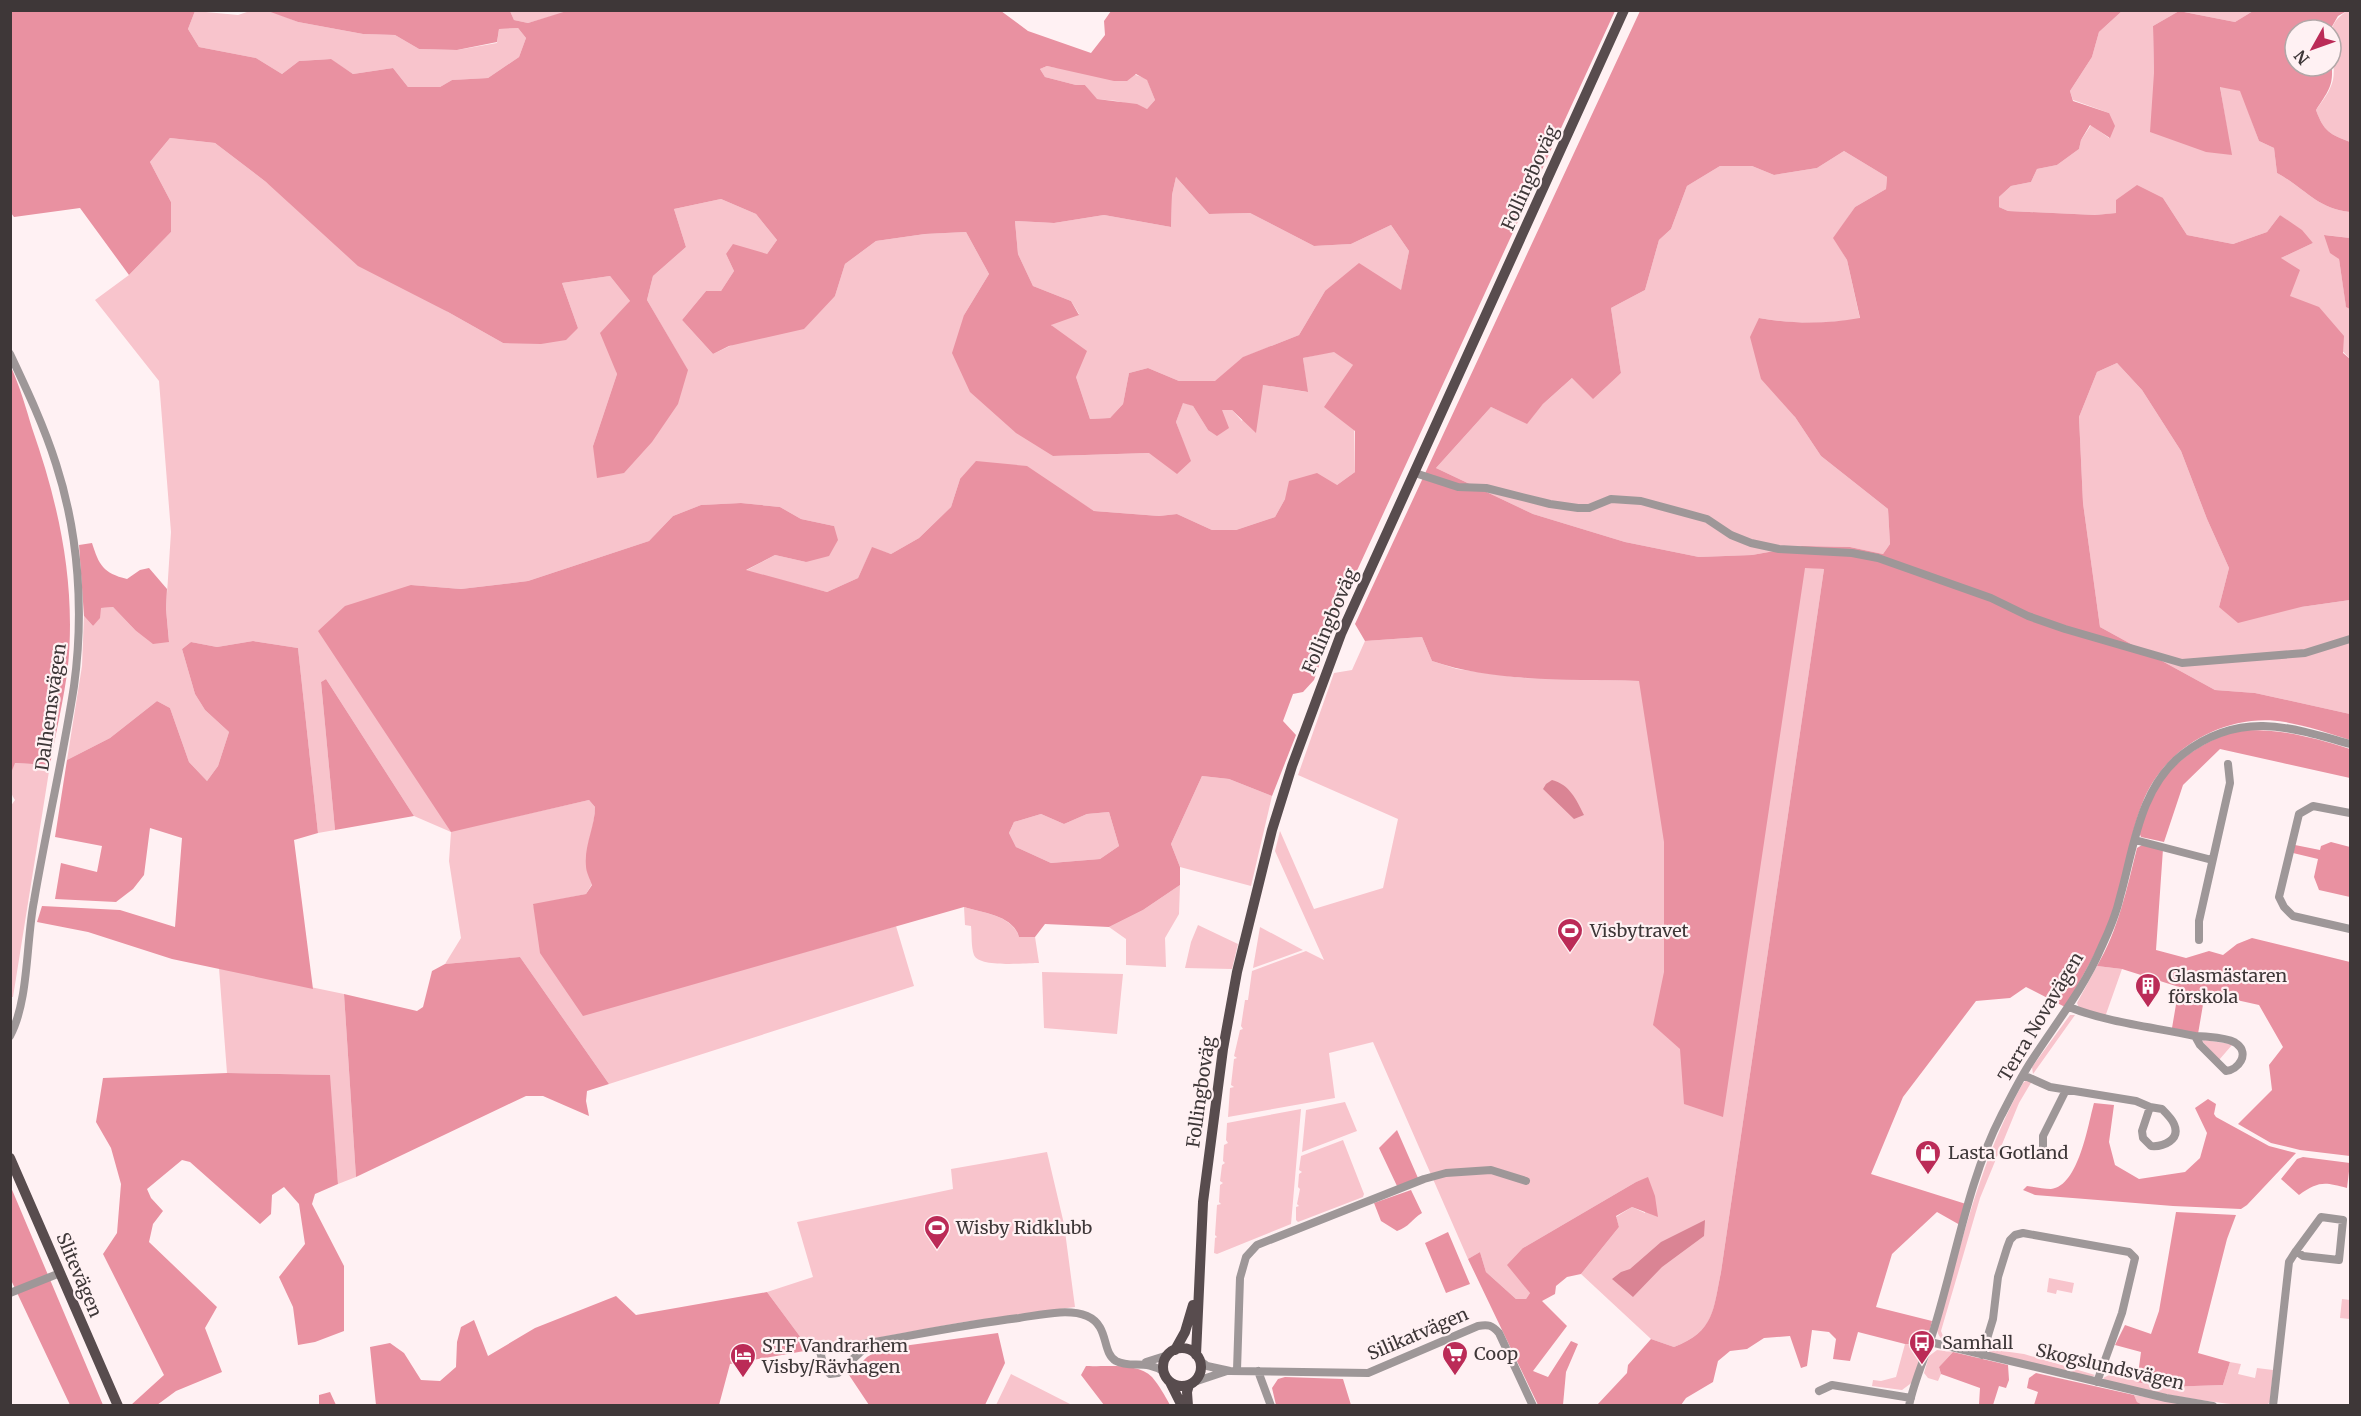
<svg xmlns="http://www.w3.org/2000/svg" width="2361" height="1416" font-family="Merriweather,serif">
<rect width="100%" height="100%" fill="#fff1f3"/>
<!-- green -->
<path fill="#f8c4cc" d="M268,10l30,12 65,12 32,1 24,14 38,1 40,-7 2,-14 19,-1 8,10 -7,19 -31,21 -36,2 -12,7h-32l-15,-19 -40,6 -23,-15 -31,2 -17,13 -26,-16 -57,-11 -11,-18 7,-18 43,4 12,-4z
M510,11h60l-42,12 -14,-3z
M2122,11h131l-18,11 -56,-11 -26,15 1,47 77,82 -11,-69 21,5 18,50 15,7 3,25c28,15 40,36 73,39v26l-25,-3 14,24 7,47 4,3v50l-60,-63 -9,-38 32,-15 -33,-28 -13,17 -34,12 -46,-9 -24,-37 -47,2 1,13 -22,2 -87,-4 -9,-4v-10l12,-11 20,-4 6,-13 20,-4 22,-16 2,-9 10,-15 18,13v-25l-36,-13 -3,-9 22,-34 7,-25z
M2347,11h3v131c-20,-8 -26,-10 -34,-32 7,-10 14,-18 17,-30 5,-27 -16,-50 14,-69z
M1047,66c32,7 72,0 100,13l8,21 -8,9 -30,-8 -21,-2 -11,-14h-9l-31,-8 -5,-8z
M170,138l45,5 51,39 182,130 55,31 75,-15 -16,-45 48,-7 20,25 -19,54 6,19 -24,72 94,-77 -40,-69 6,-24 33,-29 -12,-38 47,-10 35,15 21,26 -10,14h-41l8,17 -13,20h-15l-24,29 31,34 122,-58 10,-32 31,-23 49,-7 41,-2 23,42 -25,41 89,141 97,-3 40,8 -14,-39 7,-20 10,4 15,24 13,-20h11l10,11 21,-36 44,7 -4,-34 31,-7 19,14 2,107 -18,13 -52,14 -10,18 -39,13h-24l-35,-16 -18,2 -65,-5 -33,-21 -101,-11 -9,28 -32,31 -28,16 -19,-6 -14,30 -31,14 -82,-21 30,-16 31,7 28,-36 -33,-7 -21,-12 -39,-4 -40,2 -28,11 -24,25 -121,40 -67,8 -50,-4 40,246 138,-31 6,7c-1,34 -16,41 -3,77l-6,10 -53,11 50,110 313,-89 18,60 -305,98 -89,-127 -75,7 16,-26 -12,-77 2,-29 -37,-16 -88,-137 -5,3 14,148 -17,3 -20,-185 -45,-7 -36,6 -26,-5 -9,7 13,45 10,16 24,22 -11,34 -11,15 -18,-19 -19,-54 -13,-7 -47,37 -43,22 15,-94 2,-50 9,10 7,-18 13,-1 22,23 34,11 -3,-32 5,-77 -12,-151 -64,-81 34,-25 42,-43v-30l-21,-40z
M1844,151l43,26 -1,12 -31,18 -21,31 13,22 13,59c-36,5 -65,5 -101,-1l36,99 26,39 67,53 2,35 -7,10 -33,-7 -48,-1 -50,9 -53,2 -74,-15 -92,-28 -97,-46 55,-61 36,16 16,-19 29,-26 41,1 8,-6 -10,-65 34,-18 14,-50 12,-11 16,-43 33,-20h32l22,9 43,-7z
M1176,177l33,37 41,-1 64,33 37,-2 40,-19 18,26 -8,40h-76l-26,44 -55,22 -29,25 -36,-1 -31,-13 -19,5 -6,31 -13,14 -20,1 -14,-42 -25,-53 28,-10 -8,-13 -38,-15 -15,-32 -3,-33 39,2 50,-8 67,12 1,-32z
M2117,363l25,27 39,61 26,68 22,49 -10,39h82l49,-7v114l-95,-21 -40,-3 -115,-63 -17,-124 -4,-86 18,-45z
M1805,567l19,2 -103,703c-8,39 -6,59 -47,75l-23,-8 -70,-65 38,-47 -3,-10 16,-10 13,6 3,-35 -12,4 -113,66 7,45 -4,6h-10l-30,-27 -6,-20 -12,7 -95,-217 -44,11 6,45 -107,19 2,-29 4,-1 -3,-2 3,-26 3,-1 -3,-2 6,-26 3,-1 -2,-3 4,-26h3l4,-29 54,-20 18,9 -49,-109 5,-20 34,78 69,-21 15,-69 -100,-44 36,-102 18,-3 13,-29 57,-4 10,24 25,8 65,9 117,3z
M14,763l36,2 -37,232h-3v-190l5,-7c-8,-11 -5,-25 -1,-37z
M1202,776l27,3 43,17 -21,90 -71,-19 -9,-23z
M1109,812l10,34 -19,13 -49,4 -35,-16 -7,-14 5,-11 27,-8 23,10 23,-10z
M1180,885l-1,29 -14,24 1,29 -40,-2v-26l-17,-12 34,-17z
M964,907c19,6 48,8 55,30h16l4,26c-13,0 -60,5 -65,-8 -3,-8 -2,-20 -3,-29l-6,-1z
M1198,925l40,19 -6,25 -47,-1 6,-26z
M1260,927l43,23 -50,18z
M2097,966l25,3 -17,48 -26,-9 -2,-5z
M219,968l125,26 12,183 -18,7 -9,-109 -102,-2z
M1042,972l81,2 -6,60 -73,-6z
M2070,1015h5l-42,59 -1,-7z
M2204,1040l27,4 1,1 -13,15 -17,-19z
M2027,1080l5,1 -13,22 -39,95 -39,133 2,5 39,11v2l-4,1c-14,-3 -38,-3 -41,-20 24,-84 43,-170 86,-247z
M1345,1102l12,29 -55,21 4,-42z
M1301,1109l-10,115 -74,30 -3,-1 1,-15 2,-1 -2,-2 2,-30 4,-1 -2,-2 1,-17 3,-2 -3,-2 2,-16 3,-2 -2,-2 1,-16 4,-2 -2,-3 1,-17z
M1343,1140l21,54 -1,3 -65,25 -2,-2v-13l3,-1 -2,-2 3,-15 -2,-2 1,-13 3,-2 -3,-2 2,-14z
M1047,1152l17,72 11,83 -111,15 -154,28 -43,-58 46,-15 -16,-55 156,-33 -2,-20z
M2049,1278l25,5 -2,10 -15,-3 -1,4 -9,-2z
M2342,1299l8,1v19l-10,-1z
M1921,1329l9,1 -16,51 -12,9 -30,-4 1,-6 8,1 15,-4 9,-33h11z
M1988,1349l36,5 71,21 -3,2 -102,-24z
M1937,1350l16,2 -14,15 2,7 -3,7 -10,-3 -4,-5 5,-17z
M2230,1362l11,2 -3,10 17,4 2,-10 16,2 -3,32 -4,4c-54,-1 -107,-13 -159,-24l-4,-4 6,-3 56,12 58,-2z
M1011,1374l61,31h-76z
M2134,1395l57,10h-48l-6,-3z"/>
<!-- forest -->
<path fill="#e991a1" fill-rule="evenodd" d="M570,10l431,1 27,20 63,22 14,-18 -1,-14 7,-10h504l-278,603 -23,66 -11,12 -10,2 -10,27 13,14 -24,61 -43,-17 -27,-3 -31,68 9,23v18l-37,25 -34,17 -64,-3 -10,13h-16c-6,-22 -36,-24 -55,-30l-381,109 -43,-63 -7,-49 53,-10 6,-9c-2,-6 -6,-13 -6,-19 -2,-21 9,-39 9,-59l-6,-7 -138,32 -133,-201 27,-25 66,-21 50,4 67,-8 121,-40 24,-25 28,-11 40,-2 39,4 21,12 33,7 4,14 -9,16 -23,6 -31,-7 -29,15 81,22 31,-14 14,-31 19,7 28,-16 32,-31 9,-28 16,-18 51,5 67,45 65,5 18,-2 35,16h24l39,-13 10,-18 4,-18 28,-8 20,12 18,-13v-41l-31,-24 29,-42 -19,-13 -31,6 5,34 -45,-7 -7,48 -24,-23h-10l7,18 -12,8 -9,-6 -15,-24 -10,-3 -7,19 15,39 -14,13 -28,-21 -96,3 -37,-23 -46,-41 -18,-39 12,-38 25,-41 -23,-42 -41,2 -49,7 -31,23 -10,32 -31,33 -75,17 -16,8 -31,-34 24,-29h15l13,-20 -8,-17 7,-10 34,10 10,-14 -21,-26 -35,-15 -47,10 12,38 -33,29 -6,24 41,70 -10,34 -26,38 -28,31 -27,5 -4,-32 24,-72 -17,-41 30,-32 -20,-25 -48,7 16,45 -12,12 -25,4 -38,-1 -55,-31 -90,-46 -92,-84 -51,-39 -45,-5 -20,24 21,40v30l-42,43 -49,-67 -66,9 -3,-4v-202h184l-7,18 11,18 57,11 26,16 17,-13 32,-2 22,15 40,-6 15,19h32l12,-7 36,-2 31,-21 7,-19 -8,-10 -19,1 -2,13 -40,8 -38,-1 -24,-14 -32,-1 -65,-12 -30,-11h242l4,9 14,3zM1047,66l67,15h13l9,-7 11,6 8,20 -8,9 -10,-5 -40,-5 -12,-14h-9l-31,-8 -5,-8zM1176,177l33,37 41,-1 64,33 37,-2 40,-19 18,26 -8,39 -42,-27 -34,28 -26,44 -56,22 -28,24h-36l-31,-13 -19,5 -6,31 -13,14 -20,1 -14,-42 11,-26 -36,-26 28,-10 -8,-14 -38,-15 -15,-32 -3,-33 39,2 50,-8 67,12 1,-32zM1109,812l10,34 -19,13 -49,4 -35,-16 -7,-14 5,-11 27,-8 23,10 23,-10z
M1640,11h482l-23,21 -7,25 -22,34 3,10 36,12 6,13 -5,12 -20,-13 -9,15 -2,9 -22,16 -20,4 -6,13 -20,4 -12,11v10l9,4 87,4 21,-2v-13l21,-15 26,13 24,37 46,9 34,-12 13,-17 22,15 11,13 -32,15 19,12 -10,26 29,11 25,29 -1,17 7,6v241l-49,7 -63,16 -19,-16 10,-39 -22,-49 -26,-68 -39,-61 -25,-27 -20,9 -18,45 4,86 17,124 115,63 40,3 95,21v26c-21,-7 -43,-14 -65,-18 -59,-10 -122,26 -143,82 -12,31 -16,64 -25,96 -12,39 -32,72 -52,107l-39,-20 -16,11 -34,3 -73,96 -32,77 95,30 -6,21 -23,-13 -45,42 -16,53 56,14 -2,9h-9l-5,14h-11l-47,-12 -8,29 -17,-2 3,-20 -7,-7 -17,-2 -5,36 -6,2 -11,-32 -26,2 -17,11 -17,2 -12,10 -5,21 -27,16 -5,7h-84l30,-32 1,-8 23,-26 23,8c41,-16 39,-37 47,-75l103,-703 -19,-1 -82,549 -39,-13 -4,-55 -27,-24 11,-53v-130l-25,-161c-69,-2 -142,2 -207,-20l-10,-24 -57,4 -10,-17zM1844,151l43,26 -1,12 -31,18 -22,31 14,22 13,58c-35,6 -66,6 -101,0l-9,19 11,42 34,38 26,39 67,53 2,35 -7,10 -33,-7 -48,-1 -50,9 -53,2 -74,-15 -92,-28 -97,-46 55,-61 36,17 16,-20 29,-26 21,21 28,-26 -10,-65 34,-18 14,-50 12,-11 16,-43 33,-20h32l22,9 43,-7z
M2179,11l56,11 18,-11h94l-9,5 -8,14h-35v36h36v-9c3,28 0,30 -15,53 8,22 14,24 34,32v70c-33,-3 -45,-24 -73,-39l-3,-25 -15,-7 -19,-50 -20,-4 12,68 -26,-3 -56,-20 4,-59 -1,-47z
M2324,235l26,3v71l-4,-2 -7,-48 -9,-6z
M11,367c9,20 15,41 21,61 27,77 44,155 36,238 -4,33 -12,66 -18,99l-35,-2 -4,10z
M92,543c7,22 11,30 35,36l13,-9 9,-2 18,21 -1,20 3,33 -16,2 -18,-14 -22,-23 -12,1 -1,10 -7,8 -9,-10 -5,-71z
M253,641l45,7 20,185 -24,7 19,149 -141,-30 -84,-27 -51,-10 5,-16 78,4 55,17 7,-89 -32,-10 -6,47 -11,14 -17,13 -61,-3 6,-36 36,9 5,-26 -47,-9 12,-77 43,-22 47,-37 13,7 19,54 18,19 11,-15 11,-34 -24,-22 -10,-16 -13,-45 9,-7 26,5z
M326,679l88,137 -79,14 -14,-148z
M2241,730c42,-1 70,7 109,19v29l-130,-29 -37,36 -19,57 -23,-5 -2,-5c4,-10 6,-22 10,-32 18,-35 54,-61 92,-70z
M2331,842l19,5v50l-31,-7 -5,-13 4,-18 -25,-6 2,-8 25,5 1,-4z
M2142,845l21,4 -7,101 30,8 23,-7 14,4 14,-11 15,-6 98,24v194l-50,-6 -29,-7 -33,-19 34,-34 -3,-25 14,-18 -24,-42 -54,-12 -7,41 -26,-6 7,-41 -57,-18 -25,-3c21,-35 30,-78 40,-118z
M520,957l89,127 -22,7 -1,10 3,15 -46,-20h-17l-170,81 -12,-183 73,17 6,-4 9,-36 13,-7z
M227,1073l103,2 8,109 -23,10 -3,10 32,62v65l-29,11 -17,3 -5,-38 -14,-30 26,-33 -6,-40 -15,-17 -12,8 -1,19 -11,10 -70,-62 -8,-2 -35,29 4,9 12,13 -10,13 -4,18 68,65 -12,21 17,44 -46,19 -19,14h-26l33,-30 -61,-121 14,-21 4,-49 -10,-36 -15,-26 7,-44z
M2208,1099l8,5 -2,10 2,3 53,29 27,7 -49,52 -6,4 -68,-3 -138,-11 -12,-5 4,-4c8,1 17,3 24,3 28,-3 37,-65 43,-86l20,2 -5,37 6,23 24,14 46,-7 15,-14 7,-25 -12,-25z
M1397,1130l21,48 -21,8 -18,-38z
M2303,1157l47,6 -3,25c-23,-6 -28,-7 -48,7l-18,-16 16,-20z
M1648,1177l7,19 3,21 -26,-10 -16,9 3,11 -38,47 -14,3 -11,9 -1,8 -13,7 25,25 -34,45 15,6 23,-36 7,3 -12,28 -3,33h-25l-70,-146 12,-7 6,20 30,27h10l4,-6 -23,-28 16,-17 113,-66z
M10,1185l93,220h-33l-59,-125z
M1411,1190l11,23c-10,6 -13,14 -25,18l-16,-10 -7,-18z
M2176,1212l60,3 -9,24 -29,114 32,9 -7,23 -58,2 -28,-5 4,-30 -26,-7 10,-20 26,9 8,-23z
M1448,1232l22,52 -24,9 -21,-50z
M767,1292l43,58 -80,14 -11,41h-343l-6,-58 20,-4 14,10 17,27 19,1 16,-14 1,-25 4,-15 13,-7 14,36 47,-28 81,-32 20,19z
M998,1333l7,30 -20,42h-116l-20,-30 18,-18 14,-8z
M1953,1352l55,13 1,15 -3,8 -7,-2 -6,19h-14l1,-17 -39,-14 -2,-7z
M1086,1366c19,1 52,-4 66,11 7,8 13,19 18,28h-66l-23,-30z
M2036,1373l98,22 3,7 6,3h-109l4,-13 -11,-4 2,-10z
M1285,1377l58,2 8,26h-75l-4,-17 6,-9z
M330,1392l6,13h-17v-10z"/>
<!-- water -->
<path fill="#da8494" d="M1552,780c18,5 24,19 32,35l-10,4 -31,-30 3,-5z
M1705,1220l-1,16 -42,31 -29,30 -21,-18 9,-7 9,-3 31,-27z"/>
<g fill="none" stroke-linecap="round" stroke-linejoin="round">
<!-- minor -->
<path stroke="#9e9798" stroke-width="8" d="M10,354c17,36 34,72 46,110 23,71 28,149 18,222 -11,72 -28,144 -40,215 -8,40 -5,100 -24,135
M1415,473l43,14 28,1 64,16 28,4h11l22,-9 30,2 66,18 24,16 20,8 28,6 73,4 26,5 113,40 37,18 37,13 117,34 123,-10 45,-14
M2350,813l-37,-7 -14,8 -20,83 5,10 9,9 57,13
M2135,840l77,20
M2199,940v-19l31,-138 -2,-19
M2069,1007c40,16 84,20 126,29l5,9 26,26c12,-1 24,-17 11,-27 -6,-6 -33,-8 -42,-8
M2023,1075l27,12 86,14 14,6 12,2c4,4 10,10 12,15 7,16 -11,23 -23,22l-8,-8 -1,-7 8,-24
M2043,1152v-16l23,-46
M10,1293l50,-20
M1930,1342l236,56 47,8
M870,1343l-32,30 -8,1 -6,-6 -4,-17c67,-10 132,-25 199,-33 21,-3 49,-10 68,-2 23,10 14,36 29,45 15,8 30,-2 48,11
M1982,1355l11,-36 5,-42 9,-29 3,-8 5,-5 8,-2 106,19 6,6 -13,55 -25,69
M1199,1360l8,6 23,5 138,2 110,-47c10,-2 14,-1 21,7l34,73
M1146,1362l22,-7
M1237,1370l3,-92 6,-21 11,-12 167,-66 22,-6 45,-3 35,11
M1258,1371l13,35
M1194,1382l33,-11
M1819,1391l13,-6 79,13
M1909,1406c5,-26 17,-50 24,-74 22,-70 35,-152 68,-216 10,-19 19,-38 31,-56 24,-37 52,-72 69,-112 8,-17 15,-33 19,-51 14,-49 19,-109 63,-143 56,-43 105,-28 167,-10
M2273,1406l16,-144 7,-11 7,5 36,4 4,-40 -22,-3 -25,34"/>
<!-- major -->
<path stroke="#584c4e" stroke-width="10" d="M10,1158l108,248
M1163 1367a19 19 0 1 1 38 0a19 19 0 1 1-38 0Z
M1175,1350l10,-18 8,-27
M1196,1355l7,-153 20,-153 14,-77 35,-142 20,-64 49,-132 283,-624
M1170,1382l12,24
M1188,1406l-1,-14 2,-7"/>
</g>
<!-- icons -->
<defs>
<symbol id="stadium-pin" viewBox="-11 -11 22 30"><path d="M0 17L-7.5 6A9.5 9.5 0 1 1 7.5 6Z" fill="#bb2b57" stroke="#fff1f3"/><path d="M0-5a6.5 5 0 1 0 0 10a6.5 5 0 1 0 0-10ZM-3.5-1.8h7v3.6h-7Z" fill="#fff"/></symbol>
<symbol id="building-pin" viewBox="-11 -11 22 30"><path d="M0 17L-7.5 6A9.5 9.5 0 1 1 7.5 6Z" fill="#bb2b57" stroke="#fff1f3"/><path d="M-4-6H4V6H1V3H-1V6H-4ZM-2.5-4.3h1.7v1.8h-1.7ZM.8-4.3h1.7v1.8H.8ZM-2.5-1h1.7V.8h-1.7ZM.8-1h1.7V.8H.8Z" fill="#fff"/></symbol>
<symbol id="shop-pin" viewBox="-11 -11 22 30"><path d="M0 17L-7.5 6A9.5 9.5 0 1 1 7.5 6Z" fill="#bb2b57" stroke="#fff1f3"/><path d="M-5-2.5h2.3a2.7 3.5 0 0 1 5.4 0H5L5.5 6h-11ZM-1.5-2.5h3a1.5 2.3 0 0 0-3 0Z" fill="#fff"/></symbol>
<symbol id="bus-pin" viewBox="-11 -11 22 30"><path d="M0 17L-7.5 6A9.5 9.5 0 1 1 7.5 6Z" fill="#bb2b57" stroke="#fff1f3"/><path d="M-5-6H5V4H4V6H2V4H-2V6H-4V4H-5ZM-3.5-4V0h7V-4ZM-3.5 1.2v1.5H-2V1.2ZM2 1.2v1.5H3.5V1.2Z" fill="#fff"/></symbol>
<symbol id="supermarket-pin" viewBox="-11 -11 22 30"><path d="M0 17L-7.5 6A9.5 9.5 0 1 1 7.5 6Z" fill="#bb2b57" stroke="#fff1f3"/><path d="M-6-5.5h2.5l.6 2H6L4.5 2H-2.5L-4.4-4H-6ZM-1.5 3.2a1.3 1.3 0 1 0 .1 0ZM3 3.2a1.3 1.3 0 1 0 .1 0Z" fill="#fff"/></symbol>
<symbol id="hotel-pin" viewBox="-11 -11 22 30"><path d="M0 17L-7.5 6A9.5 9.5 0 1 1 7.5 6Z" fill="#bb2b57" stroke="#fff1f3"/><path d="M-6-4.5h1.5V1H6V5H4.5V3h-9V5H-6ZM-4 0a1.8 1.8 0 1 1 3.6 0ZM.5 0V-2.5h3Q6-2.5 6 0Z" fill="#fff"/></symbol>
</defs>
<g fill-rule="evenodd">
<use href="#stadium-pin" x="1555" y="916" width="30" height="40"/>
<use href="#building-pin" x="2133" y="971" width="30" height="40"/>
<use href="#shop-pin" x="1913" y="1138" width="30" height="40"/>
<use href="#stadium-pin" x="922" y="1213" width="30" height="40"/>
<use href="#bus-pin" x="1907" y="1328" width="30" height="40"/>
<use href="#supermarket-pin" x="1440" y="1339" width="30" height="40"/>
<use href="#hotel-pin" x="728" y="1341" width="30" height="40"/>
</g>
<g text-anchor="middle" stroke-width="4.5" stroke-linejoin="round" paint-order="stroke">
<!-- street labels -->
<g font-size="18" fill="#3e3738" stroke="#fff1f3">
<text transform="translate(1530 178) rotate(-66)" y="6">Follingboväg</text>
<text transform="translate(1330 621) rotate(-67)" y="6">Follingboväg</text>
<text transform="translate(51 707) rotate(-82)" y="6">Dalhemsvägen</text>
<text transform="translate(2041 1017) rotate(-59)" y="6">Terra Novavägen</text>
<text transform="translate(1201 1092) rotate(-82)" y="6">Follingboväg</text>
<text transform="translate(79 1275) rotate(67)" y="6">Slitevägen</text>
<text transform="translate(1418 1334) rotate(-23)" y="6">Silikatvägen</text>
<text transform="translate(2110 1367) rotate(13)" y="6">Skogslundsvägen</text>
</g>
<!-- poi labels -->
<g font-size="18" fill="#3e3738" stroke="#fff1f3" text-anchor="start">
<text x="1590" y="937">Visbytravet</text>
<text x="2168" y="982">Glasmästaren<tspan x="2168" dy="21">förskola</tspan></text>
<text x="1948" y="1159">Lasta Gotland</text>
<text x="956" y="1234">Wisby Ridklubb</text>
<text x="1942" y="1349">Samhall</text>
<text x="762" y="1352">STF Vandrarhem<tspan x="762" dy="21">Visby/Rävhagen</tspan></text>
<text x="1474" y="1360">Coop</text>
</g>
</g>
<!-- border -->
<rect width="2361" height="1416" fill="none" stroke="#3e3738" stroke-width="24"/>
<!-- north arrow -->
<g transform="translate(2313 48) rotate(230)"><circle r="28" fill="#fff1f3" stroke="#b2a7a8" stroke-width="1.5"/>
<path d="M0-4.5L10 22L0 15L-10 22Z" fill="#bb2b57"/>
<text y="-9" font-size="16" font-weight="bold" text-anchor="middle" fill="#3e3738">N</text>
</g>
</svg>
